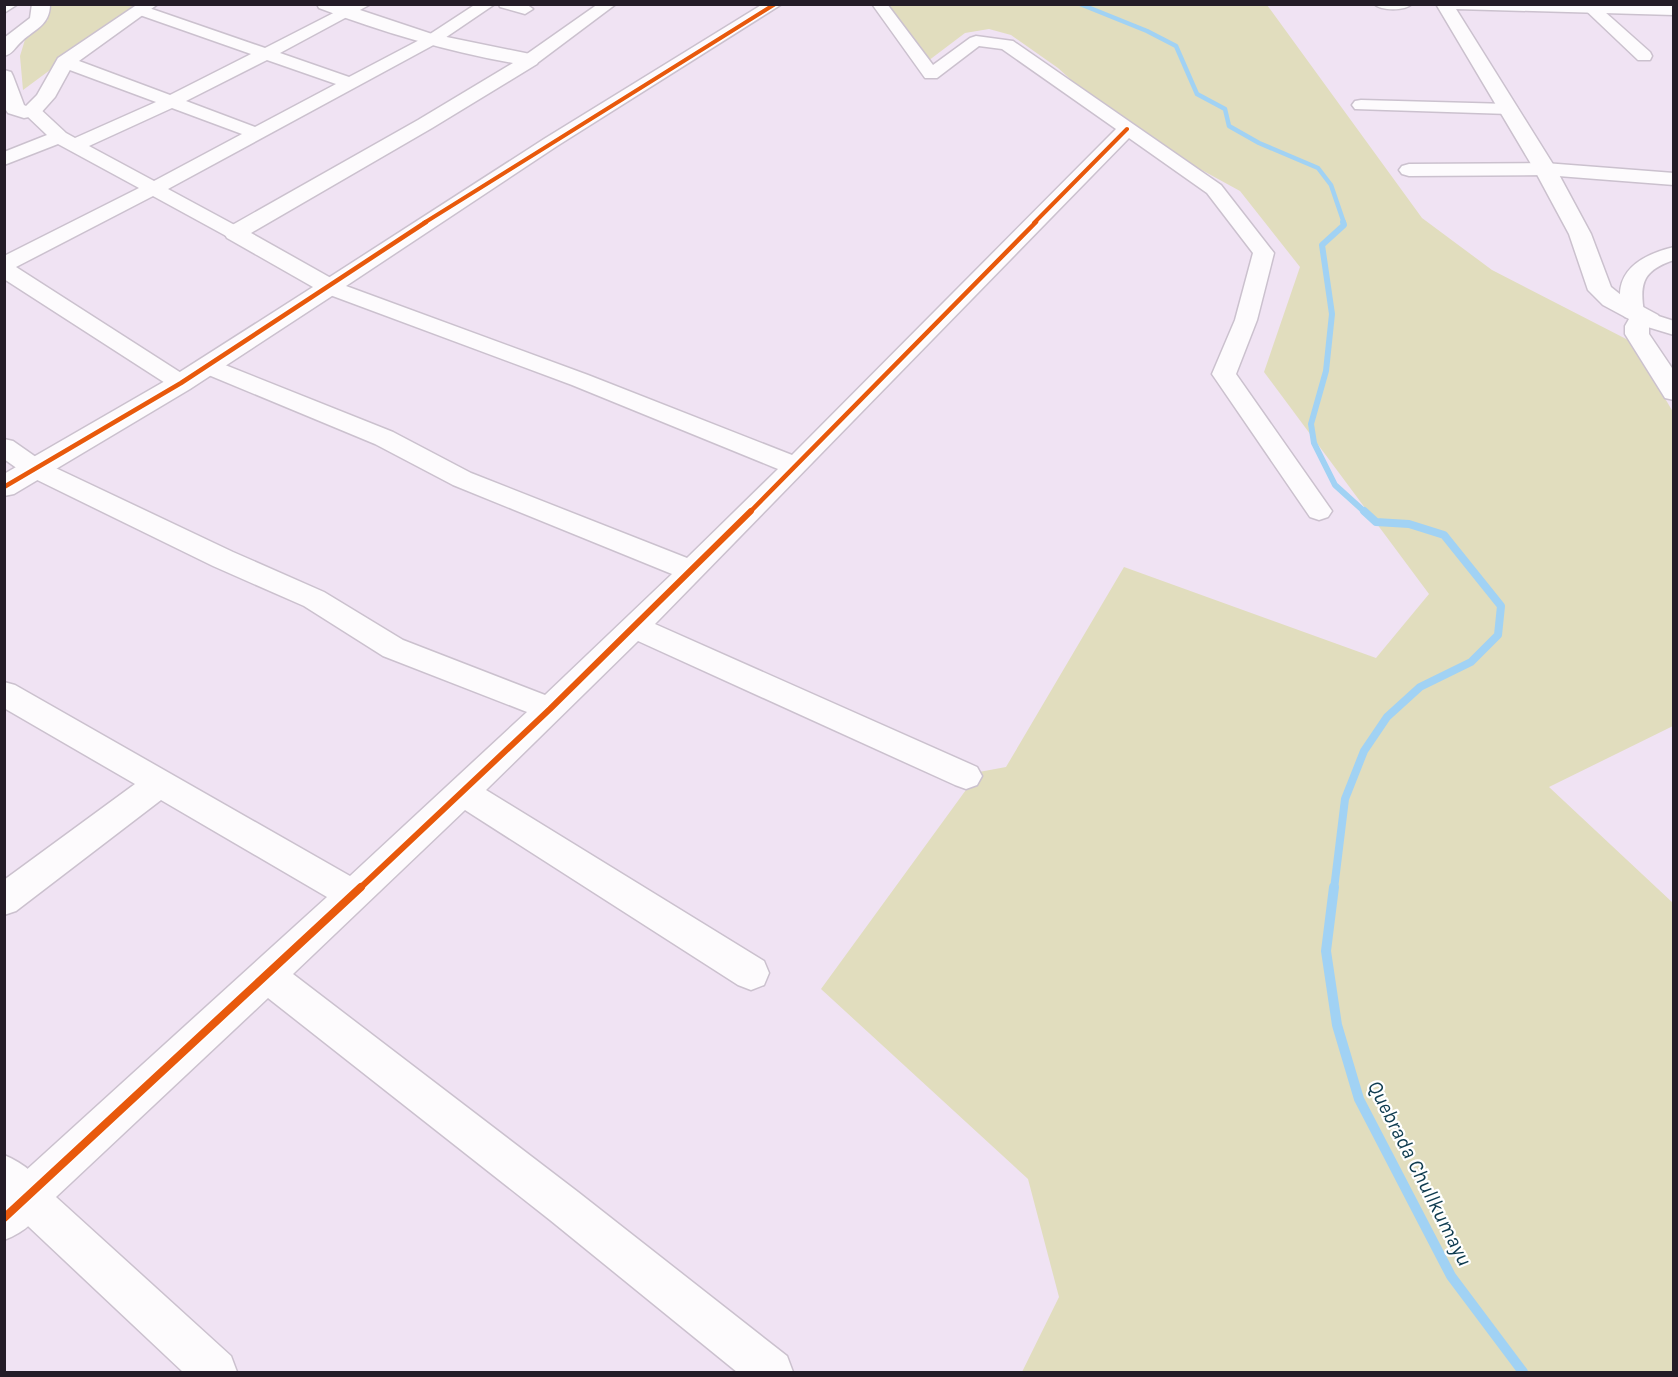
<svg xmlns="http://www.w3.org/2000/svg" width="1678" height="1377" font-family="Karla,sans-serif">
<rect width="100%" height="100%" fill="#f0e3f3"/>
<!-- green -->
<path fill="#e1ddbe" d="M48,5h90l-115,85 -3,-34 7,-23 21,-13z
M885,5h382l155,213 70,52 140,72 41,70v314l-124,61 124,116v469h-651l37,-75 -31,-118 -207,-190 158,-217 27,-5 118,-200 252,91 53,-64 -165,-222 36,-105 -60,-76 -53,-29 -86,-55 -43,-39 -47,-33 -22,-6 -24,4 -37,28z"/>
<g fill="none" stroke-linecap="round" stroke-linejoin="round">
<!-- stream-far3 -->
<path stroke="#a1d2f4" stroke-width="4.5" d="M1080,4l67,27 29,15 21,48 28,15 4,17 30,17 59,25 13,17 13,38"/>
<!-- stream-far2 -->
<path stroke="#a1d2f4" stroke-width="6" d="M1343,222l1,3 -22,20 10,69 -6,57 -15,53 3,19 21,42 31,28"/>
<!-- stream-far1 -->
<path stroke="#a1d2f4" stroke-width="8" d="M1334,889l11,-90 19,-48 23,-34 33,-30 51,-25 27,-27 3,-29 -57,-71 -35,-11 -33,-2 -12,-11"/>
<!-- stream -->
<path stroke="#a1d2f4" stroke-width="10" d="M1334,887l-8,64 11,74 22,74 92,177 72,96"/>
<defs>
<path id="street" d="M351,4h20l-91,49 69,24 78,-41 49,-32h19l-56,38 -271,147 74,40 3,4 -3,4h-14l-75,-41 -137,71 173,111 4,5 -4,5 -8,2 -8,-2 -169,-109v-23l135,-68 -81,-44 -54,21v-13l43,-17 -21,-20 -3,-4 3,-4h12l28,26 9,5 81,-36 -97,-36 -2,-4 2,-4h12l99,37 81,-41 -114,-40 -2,-3 2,-3h12l116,40zM267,60l69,24 -81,43 -69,-26zM172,108l70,26 -88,47 -65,-35z
M499,4h27l7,5 -8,5 -25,-7z
M598,4h18l-80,60h-12l-2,-4 2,-4z
M763,4h19l-225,142 -211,140 242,89 204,80 324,-326 -114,-80 -23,-3 -42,32h-12l-53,-74h15l46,61 37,-27 6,-2 37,5 208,144 53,68 -17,67 -21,54 96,137 -4,6 -9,3 -9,-3 -98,-143 23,-54 18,-67 -46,-60 -78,-55 -474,486 322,143 5,9 -5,9 -11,4 -11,-4 -317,-144 -152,149 278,171 5,12 -5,12 -13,5 -13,-5 -273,-175 -172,164 285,218 209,164 6,16h-56l-187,-152 -282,-222 -212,199 175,159 6,16h-54l-171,-161 -6,-14 6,-14 315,-286 -166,-97 -145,111 -12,4v-35l131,-96 -131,-76v-26l11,3 335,191 177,-164 -144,-56 -79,-50 -91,-40 -188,-92 -21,-15v-20l9,2 30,21 190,90 91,40 79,48 142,55 127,-121 -219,-89 -78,-41 -176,-73 -4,-5 4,-5 8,-2 8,2 178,71 78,41 216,85 91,-89 -206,-84 -250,-93 -3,-5 3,-5 222,-143z
M1374,4h38c-7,7 -31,7 -38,0z
M1579,4h17l54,48 2,4 -2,4h-12z
M1361,100l148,4 6,1 3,4 -3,4 -6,1 -154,-5 -3,-4 3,-4z
M1545,163l129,10v12l-129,-10 -136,1 -7,-2 -3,-4 3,-4 7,-2z
M1674,247v13c-30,10 -35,22 -30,52l-2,3 7,-2 25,8v14l-33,-10 -3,-5 2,-3 -7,2 -8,-2c-4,-7 -5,-15 -5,-23 1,-29 29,-41 54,-47z"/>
<path id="secondary" d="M4,4h14l-14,9z
M32,4h18c0,21 -15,25 -28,37 -7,6 -9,13 -18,15v-18l26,-20z
M138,4h20l-86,62 -17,31 -16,18 -15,3 -16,-5 -4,-6v-37l7,2 2,4 11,29 2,1 11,-11 21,-37z
M317,4h25l90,30 98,20 7,2 2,4 -2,4 -105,64 -181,105 87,49 4,5 -4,5 -148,97 -176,105 -10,2v-22l168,-97 141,-90 -86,-49 -3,-5 3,-5 191,-108 95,-57c-67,-12 -131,-31 -194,-55z
M1436,4l238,1v10l-218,-6 100,160 35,65 20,53 10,8 37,20 3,5 -3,5 -9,2v7l25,37v29l-9,-2 -40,-64v-8l4,-7 -26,-14 -15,-15 -19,-56 -35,-65z
M4,1155c21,9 36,21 44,42 -8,21 -22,35 -44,43z"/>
</defs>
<!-- street casing -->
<use href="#street" stroke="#cbc1ce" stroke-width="3"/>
<!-- secondary casing -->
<use href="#secondary" stroke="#cbc1ce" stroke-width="3"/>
<!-- street -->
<use href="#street" fill="#fdfbfd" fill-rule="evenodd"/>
<!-- secondary -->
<use href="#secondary" fill="#fdfbfd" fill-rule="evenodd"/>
<defs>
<path id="cycleway-far3" d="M424,223l351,-219
M1034,223l93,-94"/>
<path id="cycleway-far2" d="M4,487l177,-104 245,-161
M749,513l287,-291"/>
<path id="cycleway-far1" d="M359,889l191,-180 201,-198"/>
<path id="cycleway" d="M4,1218l357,-331"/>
</defs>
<!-- cycleway-far3 casing -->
<use href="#cycleway-far3" stroke="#fff" stroke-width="6"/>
<!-- cycleway-far2 casing -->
<use href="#cycleway-far2" stroke="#fff" stroke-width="8"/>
<!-- cycleway-far1 casing -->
<use href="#cycleway-far1" stroke="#fff" stroke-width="10"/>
<!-- cycleway casing -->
<use href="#cycleway" stroke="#fff" stroke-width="11"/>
<!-- cycleway-far3 -->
<use href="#cycleway-far3" stroke="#e8590c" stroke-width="4"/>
<!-- cycleway-far2 -->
<use href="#cycleway-far2" stroke="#e8590c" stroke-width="4.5"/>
<!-- cycleway-far1 -->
<use href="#cycleway-far1" stroke="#e8590c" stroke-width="6"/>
<!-- cycleway -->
<use href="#cycleway" stroke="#e8590c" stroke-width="8"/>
</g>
<g text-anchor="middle" stroke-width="4.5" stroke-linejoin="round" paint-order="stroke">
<!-- water labels -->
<g font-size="21" font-style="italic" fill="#0e3b4f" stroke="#fff">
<text transform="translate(1420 1173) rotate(63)" y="7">Quebrada Chullkumayu</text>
</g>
</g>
<!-- border -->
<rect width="1678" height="1377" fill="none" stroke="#241c27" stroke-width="12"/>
</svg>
